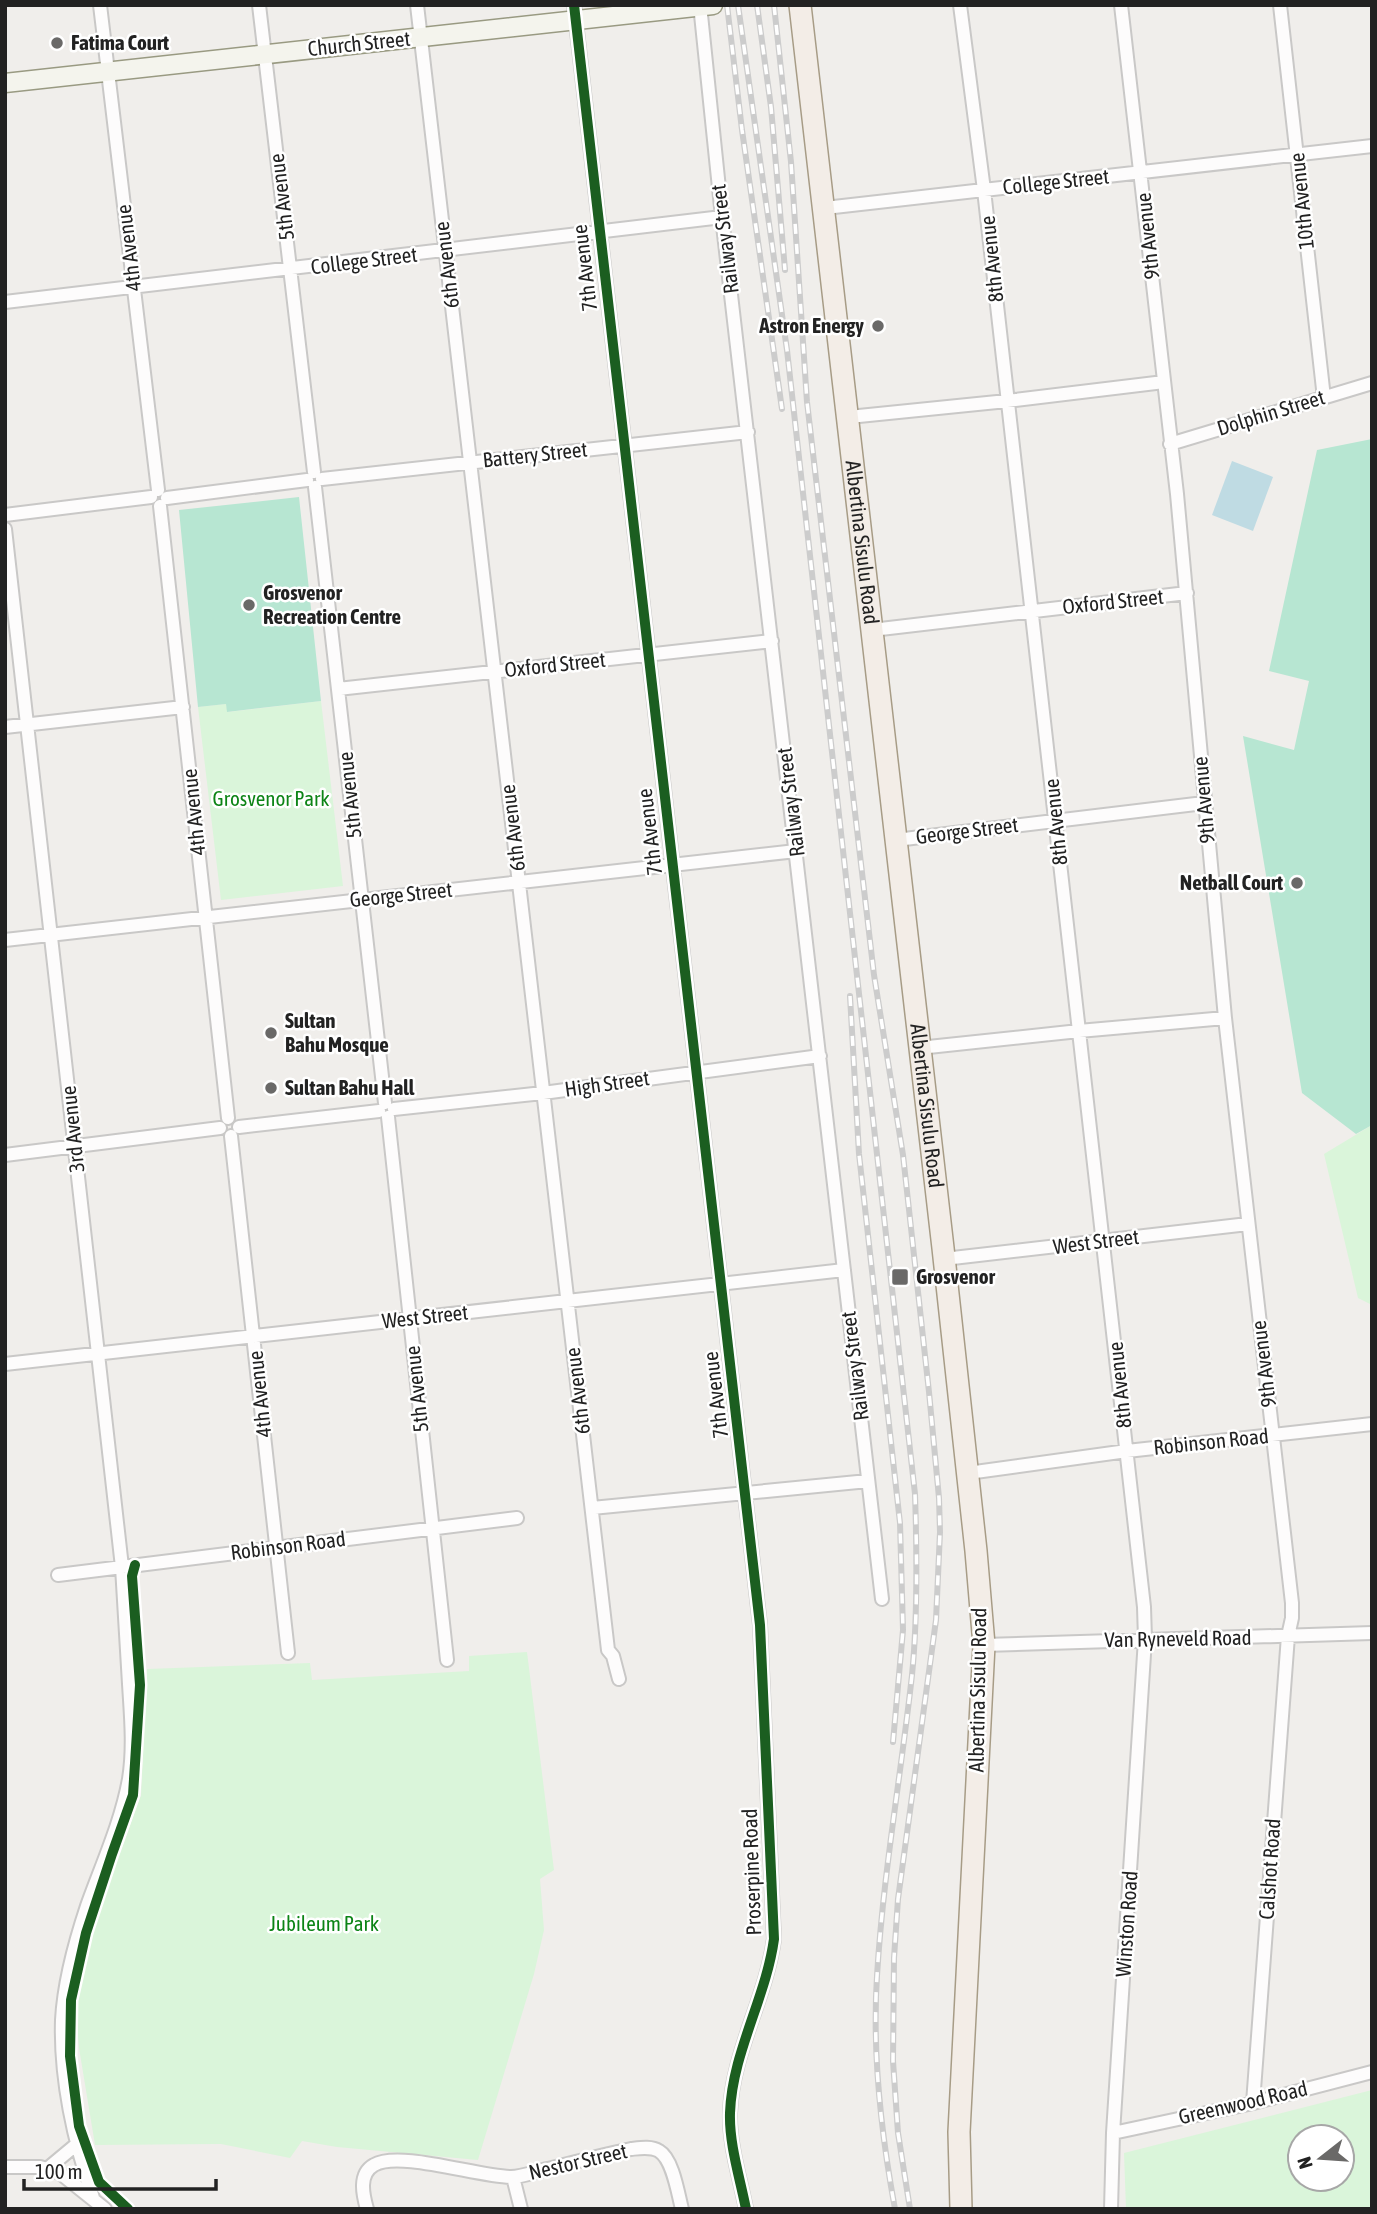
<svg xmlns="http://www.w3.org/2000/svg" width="1377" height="2214" font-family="'Asap Condensed',sans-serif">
<rect width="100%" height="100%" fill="#f0eeeb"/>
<!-- park -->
<path fill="#daf5da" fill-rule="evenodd" d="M321,701l22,185 -122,14 -23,-193 28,-3 2,8z
M1372,1125v180l-14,-7 -34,-144z
M527,1652l27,218 -14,9 4,51 -10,44 -56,186 -141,-13 -35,-6 -12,17 -69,-14 -126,1 -16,-97 -5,-58 18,-60 49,-135 6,-126 163,-6 2,17 157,-9v-15z
M1372,2090v119h-246l-2,-56zM1300,2137h42v42h-42z"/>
<!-- pitch -->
<path fill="#b7e6d2" d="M1372,439v686l-16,9 -54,-41 -59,-357 51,14 15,-69 -40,-10 48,-221z
M299,497l22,204 -94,11 -1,-8 -28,3 -19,-197z"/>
<!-- water -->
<path fill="#bfdbe3" d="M1232,461l41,16 -20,54 -41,-16z"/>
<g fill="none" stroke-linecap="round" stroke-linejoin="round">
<defs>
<path id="minor" d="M100,5l58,485
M259,5l55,467
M417,5l191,1645 5,6 6,23
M574,5l186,1620 14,314c-8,59 -42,114 -44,174 -1,31 10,65 16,96
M700,5l22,212 160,1382
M960,5l24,185 160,1417 1,32 -32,494 -2,76
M1121,5l56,489 48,524 67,585v15l-4,18 -35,467
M1280,5l44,393
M825,208l547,-62
M5,302l717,-85
M849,417l158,-16 157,-19
M1170,444l202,-61
M322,479l426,-47
M315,487l70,616
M167,498l140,-18
M160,506l68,612
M5,515l146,-18
M5,529l117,1038c2,39 5,78 7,117 2,32 5,64 0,95 -8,44 -27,85 -42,127 -12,36 -23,76 -25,114 -2,60 12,121 31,178
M872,630l315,-37
M338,689l434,-48
M5,727l178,-20
M896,840l308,-37
M5,940l791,-89
M919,1048l160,-17 146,-13
M394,1109l149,-16 277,-37
M388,1117l59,543
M239,1127l140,-16
M231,1136l57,517
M5,1155l215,-27
M944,1259l304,-35
M5,1364l839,-94
M968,1473l159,-22 245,-27
M592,1508l276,-27
M58,1575l459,-57
M984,1645l388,-12
M1113,2133l140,-30 119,-31
M5,2167h35l20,6 45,36
M47,2169l30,-25
M513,2177l8,32
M367,2209c-4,-14 -9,-35 7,-44 25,-15 105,12 137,12 12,0 25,-6 37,-8 27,-7 55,-14 83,-20 9,-1 20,-3 28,2 14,8 19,43 23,58"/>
<path id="secondary" d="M5,83l708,-78"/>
<g id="primary">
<path id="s1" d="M800,5l143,1243 33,303 8,94 -25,487 2,77"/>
</g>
</defs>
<!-- minor casing -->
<use href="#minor" stroke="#c9c8c7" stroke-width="16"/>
<!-- secondary casing -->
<use href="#secondary" stroke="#999a82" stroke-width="21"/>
<!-- primary casing -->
<use href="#primary" stroke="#a79c86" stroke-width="24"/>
<!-- minor -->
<use href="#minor" stroke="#fdfcfc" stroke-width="12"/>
<!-- secondary -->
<use href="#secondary" stroke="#f4f4ed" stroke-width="18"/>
<!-- primary -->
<use href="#primary" stroke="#f3ede7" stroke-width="21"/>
<defs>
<path id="rail" d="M727,5l15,125 40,279
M738,5l49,345 128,1144c2,60 3,121 -3,181 -11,100 -29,200 -35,301 -5,77 4,157 18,233
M757,5l14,102 14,163
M774,5l17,157 16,240 67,573 29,180 26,237 10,106 1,34 -4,88 -38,279 -4,59 -1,103 5,72 12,76
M850,996l9,158 41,369 3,107 -10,112"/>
</defs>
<!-- rail casing -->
<use href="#rail" stroke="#ccc" stroke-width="6"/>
<!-- rail -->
<use href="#rail" stroke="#fff" stroke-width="3.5" stroke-dasharray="10" stroke-linecap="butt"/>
<defs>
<path id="cycleway" d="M574,5l186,1620 14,314c-8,59 -42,114 -44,174 -1,31 10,65 16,96
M128,2209l-29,-27 -20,-56 -9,-70 1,-56 15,-67 26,-79 21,-59 7,-110 -8,-109 3,-11"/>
</defs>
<!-- cycleway casing -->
<use href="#cycleway" stroke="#fff" stroke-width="15"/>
<!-- cycleway -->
<use href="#cycleway" stroke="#1b5e20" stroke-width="10"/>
</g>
<!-- markers -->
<g fill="#6a6968" stroke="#fff" stroke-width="2.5">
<circle cx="57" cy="43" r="7"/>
<circle cx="878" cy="326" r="7"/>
<circle cx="249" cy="605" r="7"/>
<circle cx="1297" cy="883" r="7"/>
<circle cx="271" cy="1033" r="7"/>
<circle cx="271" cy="1088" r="7"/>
<rect x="891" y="1268" width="18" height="18" rx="3.5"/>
</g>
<g text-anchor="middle" stroke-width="5" stroke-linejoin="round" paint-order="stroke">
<!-- poi labels -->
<g font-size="21" font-weight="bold" fill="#222" stroke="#fff" text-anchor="start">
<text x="71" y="50">Fatima Court</text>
<text x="864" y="333" text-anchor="end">Astron Energy</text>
<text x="263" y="600">Grosvenor<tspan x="263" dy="24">Recreation Centre</tspan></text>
<text x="1283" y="890" text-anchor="end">Netball Court</text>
<text x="285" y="1028">Sultan<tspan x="285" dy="24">Bahu Mosque</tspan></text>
<text x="285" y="1095">Sultan Bahu Hall</text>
<text x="916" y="1284">Grosvenor</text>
</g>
<!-- street labels -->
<g font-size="21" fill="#222" stroke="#fff">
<text transform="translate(359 44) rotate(-6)" y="7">Church Street</text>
<text transform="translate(1056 182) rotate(-6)" y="7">College Street</text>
<text transform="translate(282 197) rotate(-97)" y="7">5th Avenue</text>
<text transform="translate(1302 201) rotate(-96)" y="7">10th Avenue</text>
<text transform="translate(1148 236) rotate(-96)" y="7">9th Avenue</text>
<text transform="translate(725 239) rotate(-97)" y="7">Railway Street</text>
<text transform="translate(129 248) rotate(-97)" y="7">4th Avenue</text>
<text transform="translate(992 259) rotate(-96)" y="7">8th Avenue</text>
<text transform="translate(364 261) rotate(-7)" y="7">College Street</text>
<text transform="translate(447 265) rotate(-97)" y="7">6th Avenue</text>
<text transform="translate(585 268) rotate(-97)" y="7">7th Avenue</text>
<text transform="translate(1271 413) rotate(-17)" y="7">Dolphin Street</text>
<text transform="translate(535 455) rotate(-6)" y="7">Battery Street</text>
<text dy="7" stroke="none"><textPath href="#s1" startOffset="541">Albertina Sisulu Road</textPath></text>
<text transform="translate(1113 602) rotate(-6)" y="7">Oxford Street</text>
<text transform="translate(555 665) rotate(-6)" y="7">Oxford Street</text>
<text transform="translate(350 795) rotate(-96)" y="7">5th Avenue</text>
<text transform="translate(1204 800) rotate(-95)" y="7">9th Avenue</text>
<text transform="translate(791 802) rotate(-97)" y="7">Railway Street</text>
<text transform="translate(194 812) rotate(-96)" y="7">4th Avenue</text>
<text transform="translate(1056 822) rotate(-96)" y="7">8th Avenue</text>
<text transform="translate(513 828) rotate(-97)" y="7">6th Avenue</text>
<text transform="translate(967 831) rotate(-7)" y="7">George Street</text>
<text transform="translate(650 832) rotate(-97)" y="7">7th Avenue</text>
<text transform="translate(401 895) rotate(-6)" y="7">George Street</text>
<text transform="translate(607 1084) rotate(-8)" y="7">High Street</text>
<text dy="7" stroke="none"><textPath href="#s1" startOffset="1108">Albertina Sisulu Road</textPath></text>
<text transform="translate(73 1129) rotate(-96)" y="7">3rd Avenue</text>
<text transform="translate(1096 1242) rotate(-7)" y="7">West Street</text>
<text transform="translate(425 1317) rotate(-6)" y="7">West Street</text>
<text transform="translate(1264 1364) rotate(-97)" y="7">9th Avenue</text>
<text transform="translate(855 1366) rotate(-97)" y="7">Railway Street</text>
<text transform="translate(1120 1385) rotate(-96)" y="7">8th Avenue</text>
<text transform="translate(417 1389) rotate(-96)" y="7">5th Avenue</text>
<text transform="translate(578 1391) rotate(-97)" y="7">6th Avenue</text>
<text transform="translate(260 1394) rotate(-96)" y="7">4th Avenue</text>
<text transform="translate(716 1395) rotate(-97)" y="7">7th Avenue</text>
<text transform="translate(1211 1442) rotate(-6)" y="7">Robinson Road</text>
<text transform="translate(288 1546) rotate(-7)" y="7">Robinson Road</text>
<text transform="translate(1178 1639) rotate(-1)" y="7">Van Ryneveld Road</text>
<text transform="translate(978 1690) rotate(-89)" y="7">Albertina Sisulu Road</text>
<text transform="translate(1270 1869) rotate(-86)" y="7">Calshot Road</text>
<text transform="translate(752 1872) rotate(-92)" y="7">Proserpine Road</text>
<text transform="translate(1127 1924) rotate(-86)" y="7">Winston Road</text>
<text transform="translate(1243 2103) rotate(-13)" y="7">Greenwood Road</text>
<text transform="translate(578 2162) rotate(-13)" y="7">Nestor Street</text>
</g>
<!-- park labels -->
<g font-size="21" fill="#0c8416" stroke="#fff">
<text x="271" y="806">Grosvenor Park</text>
<text x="324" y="1931">Jubileum Park</text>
</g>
</g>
<!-- border -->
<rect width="1377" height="2214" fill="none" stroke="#222222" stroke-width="14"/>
<!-- north arrow -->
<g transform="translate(1321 2158) rotate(253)"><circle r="33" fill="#ffffff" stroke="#a7a7a7" stroke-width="2"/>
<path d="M0-5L12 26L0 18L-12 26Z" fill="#6a6968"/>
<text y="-10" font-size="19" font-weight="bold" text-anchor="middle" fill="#222222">N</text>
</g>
<!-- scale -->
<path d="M24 2179v10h192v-10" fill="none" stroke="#222222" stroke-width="3.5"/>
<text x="35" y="2179" font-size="21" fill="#222222" stroke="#ffffff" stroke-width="5" paint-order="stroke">100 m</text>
</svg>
